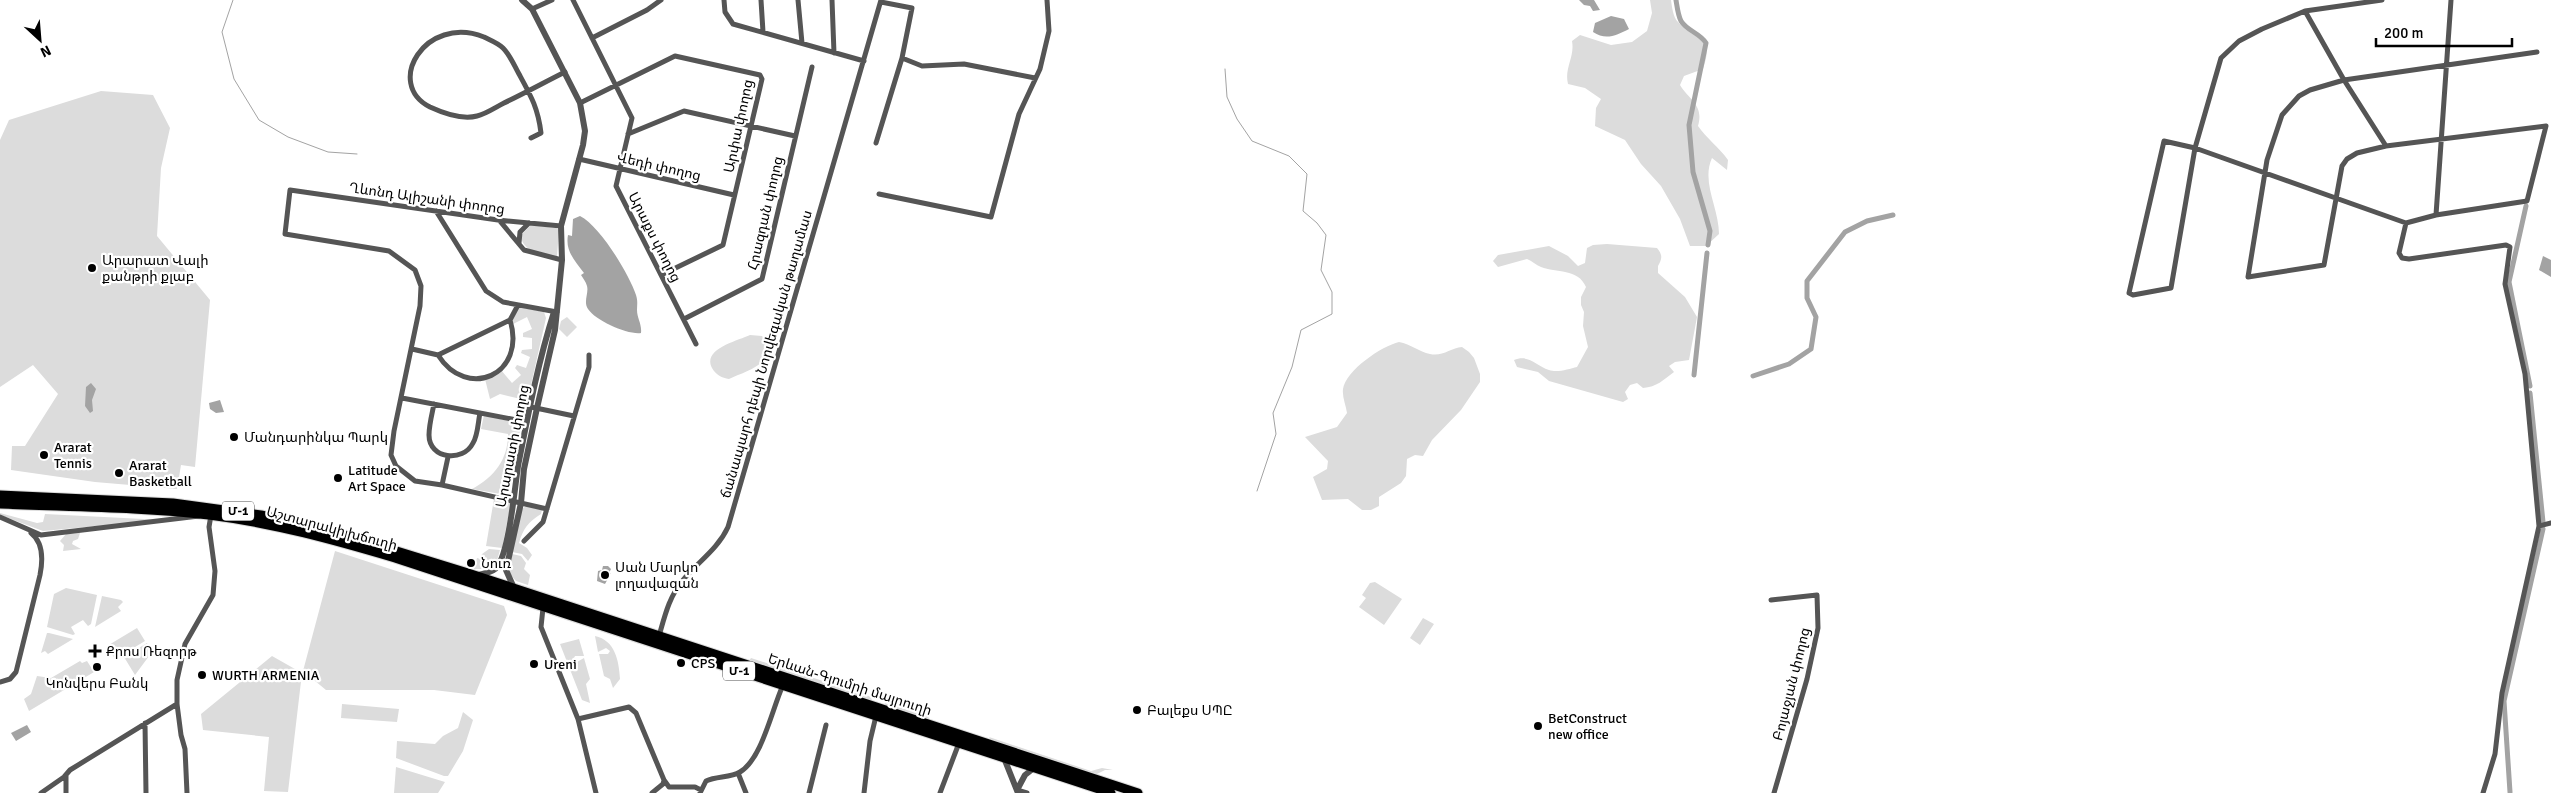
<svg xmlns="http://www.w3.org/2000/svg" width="2551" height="793" font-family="Signika,'Noto Sans Armenian',sans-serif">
<rect width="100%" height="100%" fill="#fff"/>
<!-- green -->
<path fill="#dcdcdc" d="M1650,0h21c1,7 2,17 7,22 18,21 37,11 25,47l-19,7 -4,9c10,16 24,20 18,41 8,12 21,21 30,34l-1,10 -15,-12c-11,24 7,50 7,76l-13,12h-16l-10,-27 -19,-33 -20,-22 -16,-24 -30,-14 1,-18 5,-9 -16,-11 -17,-4c-4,-16 7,-27 4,-43l8,-6 31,10 21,-3 15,-11 5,-18z
M101,91l52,4 17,33 -9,40 -4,68 53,64 -15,167 -14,-2 -4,24 -82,-7 -84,-12 1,-24h13l33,-52 -25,-29 -33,22v-247l9,-20z
M531,225l25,3 3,2 -2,26c-14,0 -36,-5 -36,-21z
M1607,244l50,4c6,7 5,11 1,18v7l27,24 12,20 -8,43 -14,2 -6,4 5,6c-11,8 -17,15 -31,16l-6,-5 -7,2 -5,7 3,7 -5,3 -74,-21 -11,-9 -21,-5 -3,-7c15,-6 22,6 35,10 8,3 20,-1 28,-3l11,-20 -5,-21 1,-14 -3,-7v-8l5,-10c-8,-19 -30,-14 -45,-20 -5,-2 -9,-6 -14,-8l-29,8 -5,-6 5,-6 51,-9 19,10 10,10 7,-3 2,-15 6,-3z
M519,307l25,5 2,6 -22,98 -5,1 4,-3 2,-14 -25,-6 -10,5 -5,-20 16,-9 11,13 9,-8 -6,-7 2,-3 9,3 4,-11 -9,-4 1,-3 10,-1v-11l-9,-1v-4l9,-4 -5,-12 -14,7 -2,-5z
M567,317l10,10 -10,10 -8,-8 2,-8z
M750,335l12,1 7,9c3,20 -26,27 -40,34 -7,-1 -13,-4 -17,-11 -10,-19 25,-27 38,-33z
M1399,342c12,2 20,10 31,12 12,3 21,-6 32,-7l7,5 5,6 6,16v8l-19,28 -29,30 -9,16 -8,-1 -8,4 -1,17 -5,7 -22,14v9l-8,4h-9l-14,-11 -26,1 -9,-23 14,-8 1,-8 -23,-24 32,-10 10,-14c-1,-8 -5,-16 -4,-24 3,-19 39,-43 56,-47z
M484,415l37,9 -10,62 -5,9 -34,-6c22,-12 36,-29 36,-55l-27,-5z
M494,499l17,4 -9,45 -16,-2z
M526,506l16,4 -1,4c-13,8 -18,15 -22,29l8,5 5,7 -4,6 -6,-7 -10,-2 10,-43z
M0,513l37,10 6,-1 2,-8 118,6 -120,11 -43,-16z
M80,533l-2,6 -5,2 -1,3 9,5 -18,2 1,-6 -4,-4 6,-7z
M489,549l11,1 -4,14 -5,5h-17l3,-11 3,1 2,-5z
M335,551l169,55 3,9 -32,80 -41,-5h-108l-23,-19z
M512,554l9,2 5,7 -2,6 6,6 -2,10 -12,-4 -7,-8z
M1375,582l27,17 -18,26 -25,-18 7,-9 -4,-3 8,-12z
M66,588l31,7 -6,29 -3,2 -5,-6 -12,7 4,7 -2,1 -26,-8 7,-33z
M102,596l19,4 2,2 -5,5 3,4 -26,16z
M1423,618l11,6 -14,21 -10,-7z
M137,628l8,13 -30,18 -8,-13z
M47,633h2l24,6 -25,15 -3,-3 -4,2z
M595,636c20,4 24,25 25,43l-7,9 -3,-9 -6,-3 -5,-22h9l2,-3 -4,-3 -8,4z
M579,639l5,17h-9l-2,4 4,2 7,-4 6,21 -4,5 4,19 -8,-3 -22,-56z
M147,643l5,9 -17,23 -11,-18z
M272,656l30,17 -14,119 -24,-1 5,-54 -66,-7 -2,-16z
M751,658l116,37 5,3 -1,4 -122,-41z
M80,661l2,2 5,-2 7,11 -65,39 -5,-12 7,-5 6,-18 14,2z
M885,703l43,13 1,3 -45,-14z
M342,704l57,5 -2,13 -56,-4z
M463,712l10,8 -10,31 -15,25h-4l-48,-18 1,-17 38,3 8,-8 15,-8z
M989,737l102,34 11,-3 11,2h-8l-12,6 -100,-34z
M396,767l49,15 -7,11h-44z"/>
<!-- water -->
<path fill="#a3a3a3" d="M1579,0h15l6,10 -7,1 -3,-5 -6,-1z
M1611,16l13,3 5,10c-12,6 -23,12 -36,3l2,-9z
M580,216c20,10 49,58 56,79 2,6 1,10 1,15 0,8 5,14 4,23 -13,2 -45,-12 -53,-24 -5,-7 1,-16 -1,-23 -1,-4 -4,-8 -6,-11l3,-2c-9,-12 -19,-22 -16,-38l4,1 1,-17z
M2543,256l8,4v17l-12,-7z
M91,383l5,6 -4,11 1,11 -3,2 -5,-7 1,-19z
M220,400l4,12 -8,1 -6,-4 -1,-6z
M603,566h5l3,3 -2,4h2l-6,11 -8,-3 1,-10 4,-1z
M27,725l4,7 -15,9 -5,-8z"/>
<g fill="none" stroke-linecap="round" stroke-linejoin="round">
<!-- stream -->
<path stroke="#a3a3a3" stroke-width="1" d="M233,0l-11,32 12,47 25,41 29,17 40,15 29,2
M1225,69l2,28 10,22 15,22 37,15 18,18 -4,37 14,12 9,12 -5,35 11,22v22l-31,16 -9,37 -19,46 3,21 -19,57"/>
<!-- canal -->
<path stroke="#a3a3a3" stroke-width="5" d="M1676,0c1,6 2,15 5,21 6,10 19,12 25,22l-17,82 4,47 17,59 -2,14
M2526,206l-17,76 21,104
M1694,375l13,-122
M1753,376l36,-12 22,-15 5,-32 -9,-19v-17l38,-49 22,-11 26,-6
M2530,393l13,129
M2510,792l-6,-91 39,-172"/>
<defs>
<path id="trunk" d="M0,495l173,8 88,12 61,13 146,45 670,220
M0,504c70,3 140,3 209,11 64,8 125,25 186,43l716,235"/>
</defs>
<!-- trunk casing -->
<use href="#trunk" stroke="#dbdbdb" stroke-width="11"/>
<!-- minor -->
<path stroke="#555" stroke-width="5" d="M573,0l59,118 -16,68 80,158
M724,0l1,12 8,12 131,37
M761,0l2,32
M798,0l4,43
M832,0l2,53
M2382,0l-77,11 -43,18 -23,12 -18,17 -26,90 -24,140 -38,7 -4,-2 35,-152 31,7 211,75 -7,30 3,5 7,1 97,-14 4,2 -5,37 20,90 14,152 -37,167 -7,61 -12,39
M532,9l20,-9
M2305,11l39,69 42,66
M592,38l55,-28 14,-10
M902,58l20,8 42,-2 71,14
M580,103l95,-47 85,19 2,4 -39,166 -62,30
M628,134l56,-23 111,25
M531,138l10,-5c-3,-25 -10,-37 -22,-59 -5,-9 -9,-19 -16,-26 -5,-5 -13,-8 -19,-11 -59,-23 -100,47 -54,70 13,6 32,13 47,9 9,-2 19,-9 27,-13 21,-10 41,-21 61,-31
M876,143l26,-85 10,-50 -31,-6
M579,159l155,36
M879,194l112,23 28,-103 21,-45 9,-38 -2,-31
M436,211l50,80 17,11 54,10
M2436,215l15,-215
M499,220l25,30 38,10
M2406,223l30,-8 91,-14 19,-75 -160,20 -29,7 -10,6 -5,7 -18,99 -76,12 19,-117 15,-45 17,-19 11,-6 34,-10 193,-28
M519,243l1,-11 9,-9
M684,319l78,-40 50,-212
M412,349l26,6 72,-35 8,-15
M438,355c29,46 89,20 72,-35
M402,398l125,24
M434,404c-2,10 -5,21 -5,31 0,24 34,28 44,8 5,-8 5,-21 7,-30
M531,407l43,9
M442,485l6,-28
M547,509l-105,-24 -27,-4 -19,-15 -5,-11 3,-24 26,-125 1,-20 -6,-16 -26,-19 -104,-17 5,-44 208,30 63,6
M0,517l41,18 158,-19
M2539,526l12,-3
M524,541l19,-19 46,-155v-12
M1771,600l46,-5 1,33 -11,51 -33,114
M543,608l-2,19 37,92 18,74
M659,636c6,-21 10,-39 24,-56 15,-18 35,-31 45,-53l153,-527
M0,682l10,-3 6,-7 24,-97c3,-15 4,-32 -9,-42
M578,719l51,-12 7,6 28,67 -1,4 -11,9
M145,723l1,70
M738,773l8,20
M664,780l5,7h26l6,3
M1017,790l10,3
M41,793l23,-16 6,-7 107,-66
M66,793v-18
M187,793l-2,-44 -4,-14 -4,-31v-24l8,-36 28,-49 2,-24 -6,-44 2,-12
M700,793l6,-12c11,-5 24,-3 34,-9 22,-13 32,-63 43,-87
M809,793l17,-68
M864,793l6,-52 6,-25
M940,793l19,-50"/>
<!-- tertiary -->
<path stroke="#555" stroke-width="6" d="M476,576c7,-3 17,-3 21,-9 12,-14 18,-81 21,-101 10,-51 20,-104 36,-154
M514,588l-8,-18 15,-67 3,-34 13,-61 18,-78 7,-70 -1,-34 22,-81 2,-14 -5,-28 -48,-94 -10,-9
M1004,758l14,35
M1017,790l8,-15 9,-7"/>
<!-- trunk -->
<use href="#trunk" stroke="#000" stroke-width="9"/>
</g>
<!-- markers -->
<g fill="#000" stroke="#fff" stroke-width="2">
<circle cx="92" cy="268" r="5"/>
<circle cx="234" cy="437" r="5"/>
<circle cx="44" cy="455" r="5"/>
<circle cx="119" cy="473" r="5"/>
<circle cx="338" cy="478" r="5"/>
<circle cx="471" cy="563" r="5"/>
<circle cx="605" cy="575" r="5"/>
<path d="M92.5 643.5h5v5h5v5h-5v5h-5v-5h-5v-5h5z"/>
<circle cx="681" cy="663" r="5"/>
<circle cx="534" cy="664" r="5"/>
<circle cx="97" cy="667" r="5"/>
<circle cx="202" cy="675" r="5"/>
<circle cx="1137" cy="710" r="5"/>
<circle cx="1538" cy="726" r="5"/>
</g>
<g text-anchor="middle" stroke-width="4.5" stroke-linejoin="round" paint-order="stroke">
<!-- shield labels -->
<g fill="#fff" stroke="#4c4c4c" stroke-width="1">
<rect x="222" y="501.5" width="32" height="19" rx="4"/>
<rect x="723" y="661.5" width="32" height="19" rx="4"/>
</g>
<g font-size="12" font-weight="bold" fill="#000">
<text x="238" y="515">Մ-1</text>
<text x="739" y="675">Մ-1</text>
</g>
<!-- street labels -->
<g font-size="14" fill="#000" stroke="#fff">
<text transform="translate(738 126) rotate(-78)" y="5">Արփա փողոց</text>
<text transform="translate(659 166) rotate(13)" y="5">Վեդի փողոց</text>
<text transform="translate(427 198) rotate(8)" y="5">Ղևոնդ Ալիշանի փողոց</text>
<text transform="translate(765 213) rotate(-77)" y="5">Հրազդան փողոց</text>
<text transform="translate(655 237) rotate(63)" y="5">Արաքս փողոց</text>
<text transform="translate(766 354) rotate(-74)" y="5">ճանապարհ դեպի Նորվեգական թաղամաս</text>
<text transform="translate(512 446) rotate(-79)" y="5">Արարատի փողոց</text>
<text transform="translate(332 528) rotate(15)" y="5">Աշտարակի խճուղի</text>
<text transform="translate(850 684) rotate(18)" y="5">Երևան-Գյումրի մայրուղի</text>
<text transform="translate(1791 684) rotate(-76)" y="5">Բոյաջյան փողոց</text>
</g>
<!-- poi labels -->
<g font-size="14" fill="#000" stroke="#fff" text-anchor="start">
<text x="102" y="265">Արարատ Վալի<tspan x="102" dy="16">քանթրի քլաբ</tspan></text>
<text x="244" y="442">Մանդարինկա Պարկ</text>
<text x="54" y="452">Ararat<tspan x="54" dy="16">Tennis</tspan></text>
<text x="129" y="470">Ararat<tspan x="129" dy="16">Basketball</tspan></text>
<text x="348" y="475">Latitude<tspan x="348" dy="16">Art Space</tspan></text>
<text x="481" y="568">Նուռ</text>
<text x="615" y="572">Սան Մարկո<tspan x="615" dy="16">լողավազան</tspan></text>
<text x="106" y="656">Քրոս Ռեզորթ</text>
<text x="691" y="668">CPS</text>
<text x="544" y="669">Ureni</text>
<text x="212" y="680">WURTH ARMENIA</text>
<text x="97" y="688" text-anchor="middle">Կոնվերս Բանկ</text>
<text x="1147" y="715">Բալեքս ՍՊԸ</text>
<text x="1548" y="723">BetConstruct<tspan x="1548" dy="16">new office</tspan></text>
</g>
</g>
<!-- north arrow -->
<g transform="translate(40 40) rotate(154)" stroke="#ffffff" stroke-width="4" paint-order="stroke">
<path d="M0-4L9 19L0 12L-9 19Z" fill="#000000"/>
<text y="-8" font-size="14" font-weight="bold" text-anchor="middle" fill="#000000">N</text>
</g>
<!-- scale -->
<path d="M2376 38v8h136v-8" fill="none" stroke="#000000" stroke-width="2.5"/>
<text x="2384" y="38" font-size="15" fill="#000000" stroke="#ffffff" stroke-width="4" paint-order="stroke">200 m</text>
</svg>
